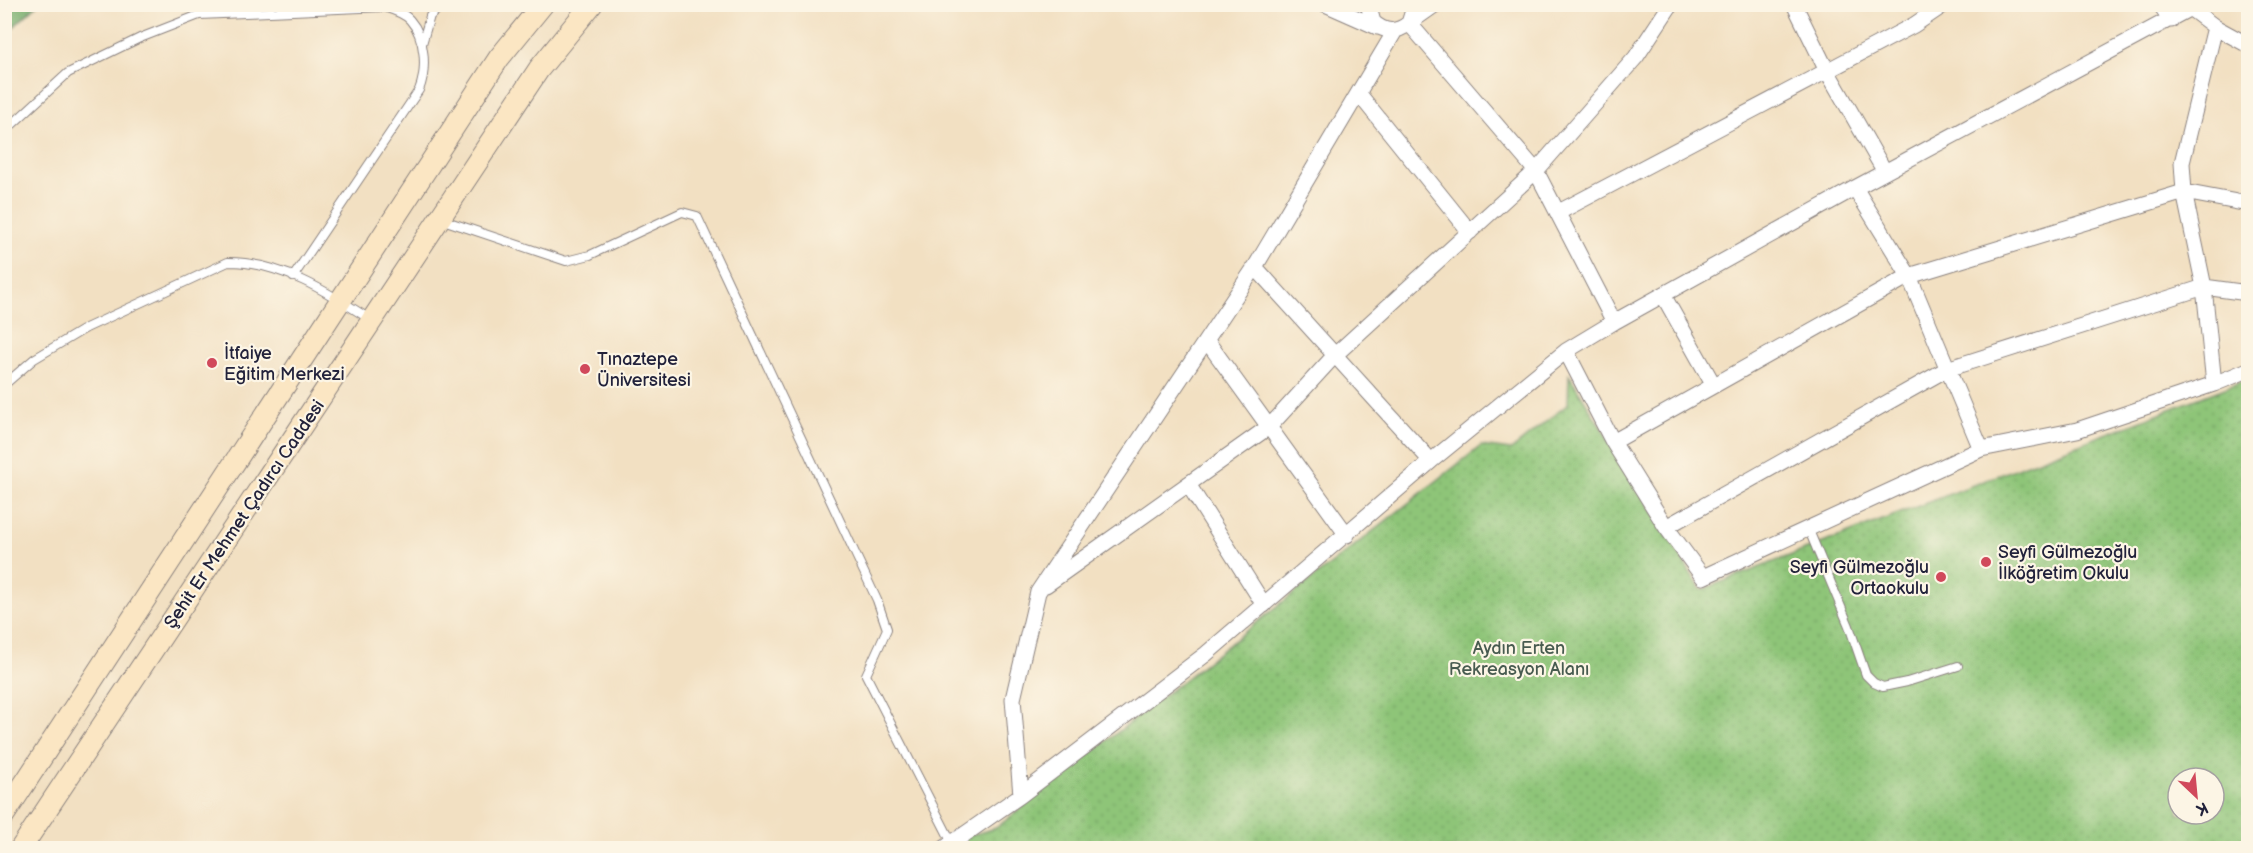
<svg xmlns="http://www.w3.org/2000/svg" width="2253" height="853" font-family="'Balsamiq Sans',sans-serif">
<defs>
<pattern id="grass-dots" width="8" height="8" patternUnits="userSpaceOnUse" patternTransform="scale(1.5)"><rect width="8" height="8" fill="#8ec578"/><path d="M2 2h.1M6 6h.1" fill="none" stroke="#7aa969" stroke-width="1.8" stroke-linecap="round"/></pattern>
<pattern id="forest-firs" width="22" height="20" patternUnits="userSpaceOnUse" patternTransform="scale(1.5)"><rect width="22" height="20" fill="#72aa68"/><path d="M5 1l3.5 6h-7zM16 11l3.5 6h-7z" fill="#5d8a57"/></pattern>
</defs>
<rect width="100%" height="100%" fill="#fcf5e5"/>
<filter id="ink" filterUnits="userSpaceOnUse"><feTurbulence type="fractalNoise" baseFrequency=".0167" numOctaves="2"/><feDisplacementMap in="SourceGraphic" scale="12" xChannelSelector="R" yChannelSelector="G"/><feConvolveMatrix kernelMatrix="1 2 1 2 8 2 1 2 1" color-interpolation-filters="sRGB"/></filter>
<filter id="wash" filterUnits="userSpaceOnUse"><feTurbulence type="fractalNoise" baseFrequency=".008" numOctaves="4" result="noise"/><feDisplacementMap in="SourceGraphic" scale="24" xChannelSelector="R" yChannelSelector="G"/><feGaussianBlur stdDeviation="1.35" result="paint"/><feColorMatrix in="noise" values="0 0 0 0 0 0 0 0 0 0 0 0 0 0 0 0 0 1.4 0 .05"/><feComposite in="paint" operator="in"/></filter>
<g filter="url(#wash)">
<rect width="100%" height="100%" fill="#f2e0c2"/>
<!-- grass -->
<path fill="url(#grass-dots)" stroke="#58745a" stroke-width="1.5" fill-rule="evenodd" d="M1569,375l132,215 547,-211v469h-1324l72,-20 485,-382 30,4 57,-46zM2178,778h36v36h-36z"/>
<!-- forest -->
<path fill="url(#forest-firs)" stroke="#4a6652" stroke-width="1.5" d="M5,4h32v1l-32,30z"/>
</g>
<g filter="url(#ink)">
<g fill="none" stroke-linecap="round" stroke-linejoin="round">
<defs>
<path id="lane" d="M390,7l22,-3
M422,44l8,-28 14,-12
M4,132l64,-59 72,-35 59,-23 185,-8c9,3 20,6 26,13 16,18 17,50 9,70l-126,187
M440,219l126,42 24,-6 92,-43 15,4 180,384 10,29 -21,46 86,168
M4,385l30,-26 52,-31 142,-66c53,0 100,30 143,58
M1808,528l41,98 17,49 8,8 9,4 24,-5 51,-16"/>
<path id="street" d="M1325,4l52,23
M1368,4l5,18c12,11 24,11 36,1l6,-19
M1436,4l-27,19 127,148 78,151
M1794,4l32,65 59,103
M2160,4l11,16
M2191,9l24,18 33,18
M1359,94l111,138
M1855,188l54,88 72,173
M1559,212l355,-187 31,-21
M1255,267l176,194
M1663,295l50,89
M1207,341l140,194
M1566,351l47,91 53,85 37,50 278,-128 96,-19 137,-46 34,-14
M2214,384l-10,-97 -20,-95 -2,-29 33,-136
M1613,442l296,-166 275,-84 64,12
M1188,484l76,121
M1666,527l281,-158 257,-82 44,6
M1046,585l224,-159 65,-71 201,-184 100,-114 35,-53
M1021,795l185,-141 225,-193 135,-110 48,-29 241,-134 343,-184
M945,848l76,-53 -8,-96 25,-107 217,-325 140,-236"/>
<path id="secondary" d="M4,815l495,-757 44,-54
M21,848l518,-779 53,-65"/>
</defs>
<!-- lane casing -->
<use href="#lane" stroke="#8a817e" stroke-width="10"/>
<!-- street casing -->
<use href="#street" stroke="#8a817e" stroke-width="17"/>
<!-- secondary casing -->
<use href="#secondary" stroke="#8a817e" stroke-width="23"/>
<!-- lane -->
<use href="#lane" stroke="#fff" stroke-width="8"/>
<!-- street -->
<use href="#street" stroke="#fff" stroke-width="15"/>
<!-- secondary -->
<use href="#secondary" stroke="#fbe6c3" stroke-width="21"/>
</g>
</g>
<!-- markers -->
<g fill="#d1495b" stroke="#fcf5e5" stroke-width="2">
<circle cx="212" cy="363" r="6"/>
<circle cx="585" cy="369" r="6"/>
<circle cx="1986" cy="562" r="6"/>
<circle cx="1941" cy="577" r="6"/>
</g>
<g text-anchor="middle" stroke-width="4.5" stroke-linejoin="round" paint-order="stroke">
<!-- poi labels -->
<g font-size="18" fill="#22223b" stroke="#fcf5e5" text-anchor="start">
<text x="224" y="359">İtfaiye<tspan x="224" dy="21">Eğitim Merkezi</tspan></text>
<text x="597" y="365">Tınaztepe<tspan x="597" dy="21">Üniversitesi</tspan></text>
<text x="1998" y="558">Seyfi Gülmezoğlu<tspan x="1998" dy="21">İlköğretim Okulu</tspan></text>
<text x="1929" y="573" text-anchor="end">Seyfi Gülmezoğlu<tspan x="1929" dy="21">Ortaokulu</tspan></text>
</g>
<!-- street labels -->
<g font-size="18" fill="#22223b" stroke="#fcf5e5">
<text transform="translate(244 514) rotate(-56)" y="6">Şehit Er Mehmet Çadırcı Caddesi</text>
</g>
<!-- park labels -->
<g font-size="18" fill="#485b50" stroke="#fcf5e5">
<text x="1519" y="654">Aydın Erten<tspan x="1519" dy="21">Rekreasyon Alanı</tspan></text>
</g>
</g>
<!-- margin -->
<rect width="2253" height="853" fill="none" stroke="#fcf5e5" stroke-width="24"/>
<!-- north arrow -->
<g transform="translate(2196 796) rotate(154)"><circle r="28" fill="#fcf5e5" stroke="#a5a1a1" stroke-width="1.5"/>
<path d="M0-4.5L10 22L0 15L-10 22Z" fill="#d1495b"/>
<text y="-9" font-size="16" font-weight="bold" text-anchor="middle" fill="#22223b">K</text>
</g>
</svg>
